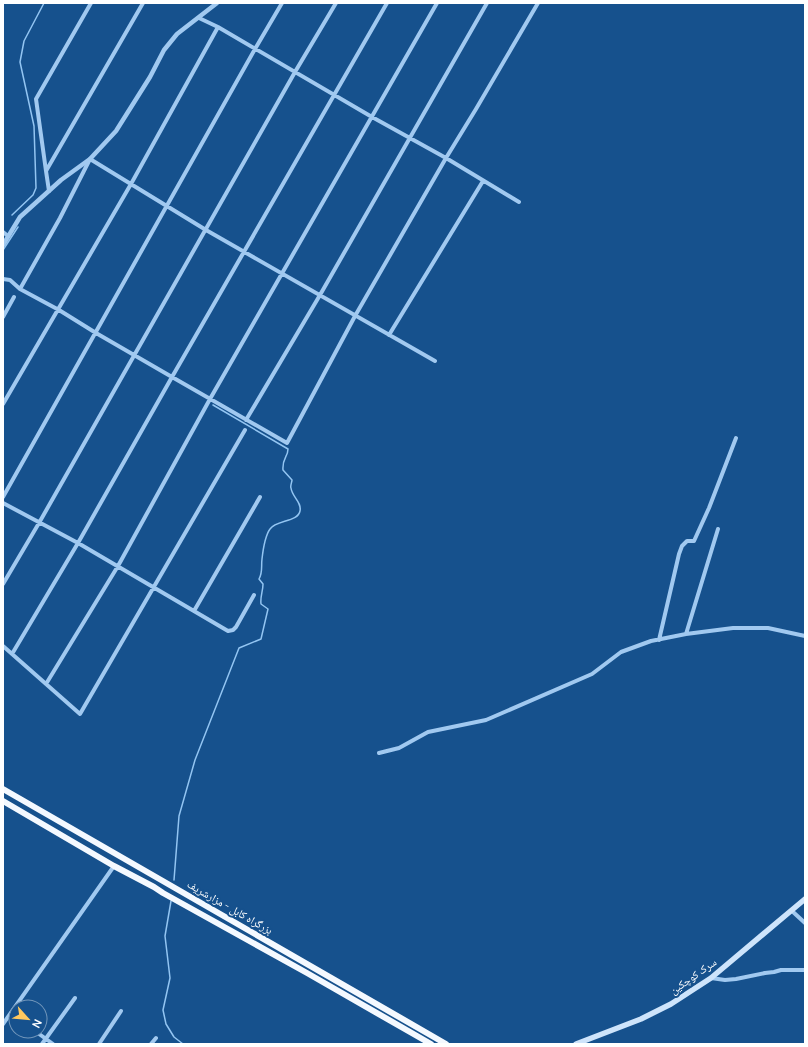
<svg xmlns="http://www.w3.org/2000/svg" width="808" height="1047" font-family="Manrope,'Noto Naskh Arabic',sans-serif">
<rect width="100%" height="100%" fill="#16518d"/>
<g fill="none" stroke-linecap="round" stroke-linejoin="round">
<!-- stream -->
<path stroke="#93c5f2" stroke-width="1.5" d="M12,215l21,-20 3,-7 -2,-62 -14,-64 4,-21 20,-38
M3,250l15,-23
M174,880l5,-64 16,-56 44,-112 22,-9 7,-30 -7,-5c-1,-7 2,-13 2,-20l-4,-5c4,-7 2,-13 3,-20 1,-9 3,-23 8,-30 6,-9 28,-7 30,-18 2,-9 -8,-14 -9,-23 -1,-2 1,-6 1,-8l-9,-10c-1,-12 5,-13 5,-21l-75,-44
M171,901l-6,35 5,42 -7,32 3,14 8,13 9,7"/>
<!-- minor -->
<path stroke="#a1c9f0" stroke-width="4" d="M199,18l19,9 154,90 74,41 73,44
M46,171l-10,-72 55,-96
M49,191l-3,-20 97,-168
M3,232l5,4
M3,279l7,1 10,9 39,21 37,23 76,44 115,66 68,-127 91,-158 30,-49 62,-106
M20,289l40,-71 30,-59 116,71 229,131
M3,317l11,-20
M389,335l94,-154
M3,404l128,-220 87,-157
M246,420l74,-125 167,-292
M3,497l252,-448 27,-46
M3,503l75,40 150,88 5,-1 3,-3 18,-32
M3,584l36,-61 256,-451 41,-69
M194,611l66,-114
M686,634l32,-105
M659,640l20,-86 3,-8 5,-5h7l15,-33 27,-70
M3,646l77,68 165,-284
M12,654l66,-111 94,-166 215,-374
M46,684l72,-118 92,-167 227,-396
M379,753l20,-5 29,-16 58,-12 106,-46 29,-22 30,-11 35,-7 47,-6h35l37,8
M792,911l13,12
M711,978l14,2 11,-1 29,-6 9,-1 7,-2h24
M11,1014l5,3
M3,1024l111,-158
M35,1031l18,13
M42,1044l33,-46
M99,1044l22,-33
M151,1044l5,-6"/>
<!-- tertiary -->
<path stroke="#a1c9f0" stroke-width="4.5" d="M3,245l17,-28 41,-37 29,-21 26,-28 34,-54 14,-27 13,-16 40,-31"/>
<!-- secondary -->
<path stroke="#cee4fb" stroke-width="5.5" d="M576,1044l65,-25 30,-15 40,-26 94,-79"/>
<!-- trunk -->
<path stroke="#f4f9ff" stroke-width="6" d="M3,789l443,255
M3,801l111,65 40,21 9,6 144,80 124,71"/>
</g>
<g text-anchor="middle" stroke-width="4" stroke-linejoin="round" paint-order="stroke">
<!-- street labels -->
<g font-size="11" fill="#fff" stroke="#16518d">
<text transform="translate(230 907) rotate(30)" y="4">بزرگراه کابل - مزارشریف</text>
<text transform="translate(693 976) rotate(-35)" y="4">سرک کوچکین</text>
</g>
</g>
<!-- border -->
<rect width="808" height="1047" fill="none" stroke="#ffffff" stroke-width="8"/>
<!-- north arrow -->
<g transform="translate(28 1019) rotate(117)"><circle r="19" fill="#16518d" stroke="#7397bb"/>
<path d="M0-3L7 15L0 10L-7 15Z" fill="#ffc85f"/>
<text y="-6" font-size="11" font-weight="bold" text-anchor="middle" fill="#ffffff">N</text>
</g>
</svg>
